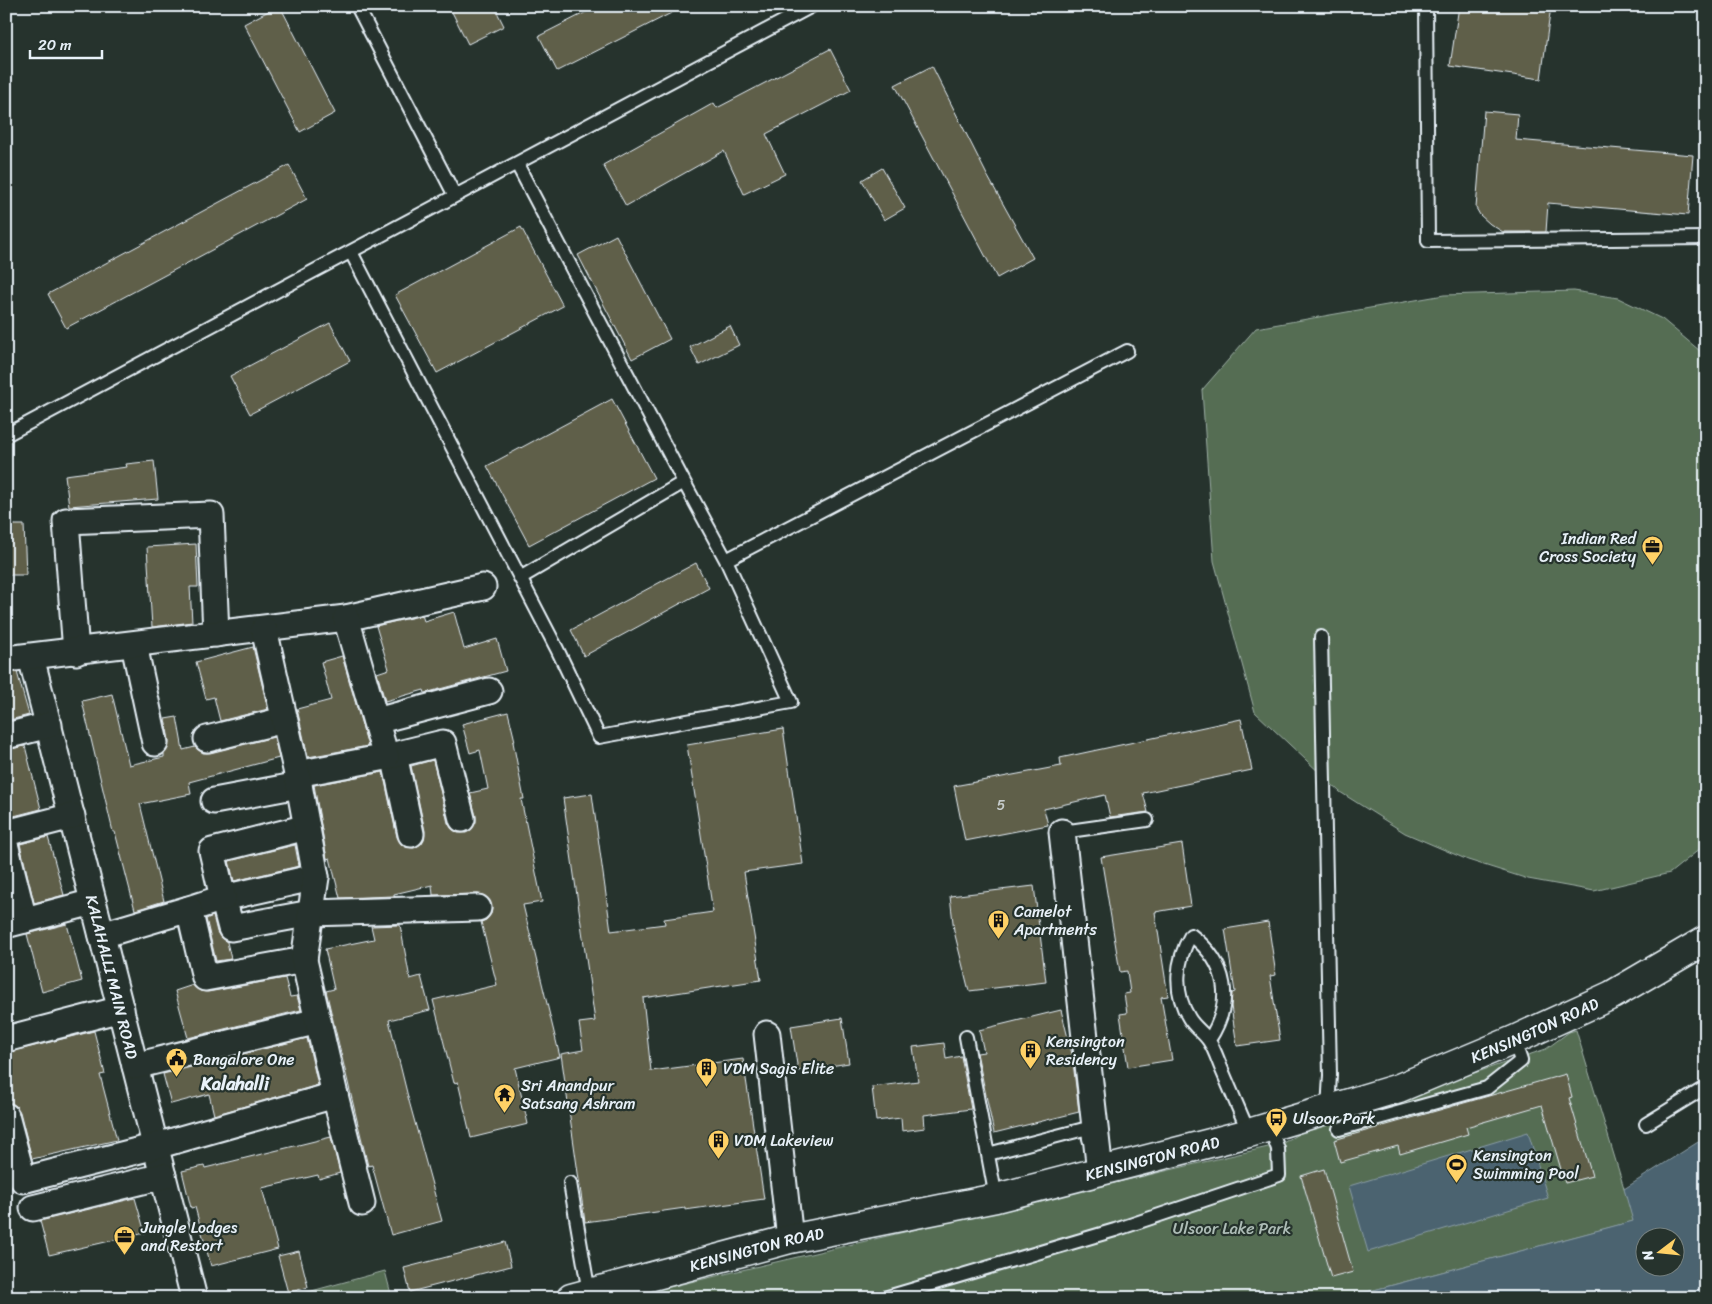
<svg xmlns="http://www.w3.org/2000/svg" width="1712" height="1304" font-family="Sriracha,sans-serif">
<rect width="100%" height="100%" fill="#26332d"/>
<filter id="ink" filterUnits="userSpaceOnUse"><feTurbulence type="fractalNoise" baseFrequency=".02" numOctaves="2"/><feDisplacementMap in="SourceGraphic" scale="10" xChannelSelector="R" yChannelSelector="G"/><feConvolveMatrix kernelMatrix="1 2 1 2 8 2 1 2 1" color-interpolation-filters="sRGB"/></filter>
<g filter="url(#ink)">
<!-- green -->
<path fill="#546d53" stroke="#9eafa6" d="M1574,291l44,7 44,21 44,37v488l-36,29 -76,18 -66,-12 -60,-19 -63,-27 -65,-41 -85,-80 -41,-151 -12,-171 54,-62 188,-33z
M1576,1030l58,191 -290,77h-722l659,-154 26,-15 239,-80 23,-17z
M385,1271l7,27h-106z"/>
<!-- water -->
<path fill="#4b6470" stroke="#8a9ca6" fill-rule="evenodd" d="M1528,1132l20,66 -180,54 -19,-66z
M1706,1137v161h-362l289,-77 -9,-32zM1644,1236h30v30h-30z"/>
<!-- building -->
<path fill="#5f5e4a" stroke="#e8f1f8" d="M278,6h2l55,107 -35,19 -56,-108z
M449,6h45l10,20 -36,18z
M598,6h87l-128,65 -18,-35z
M1459,6h92l-10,73 -91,-13z
M830,49l21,41 -85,44 19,40 -41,20 -20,-43 -98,55 -23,-41 111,-62 3,5z
M932,66l55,109 46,83 -36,20 -102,-193z
M1484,111l34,3 -2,26 177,15 -5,60 -140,-12 -2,29h-43l-13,-8 -10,-9 -4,-7z
M289,165l18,34 -241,129 -18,-34z
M882,168l23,40 -21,12 -22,-40z
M521,227l42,79 -126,67 -42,-78z
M616,235l54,104 -38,20 -54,-104z
M330,323l20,38 -100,53 -20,-38z
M730,326l9,19 -40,20 -9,-18z
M612,399l42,79 -125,67 -42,-79z
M154,461l4,38 -89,7 -4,-31 62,-8 -1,-3z
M6,525h18l2,50h-20z
M196,544l2,43h-8l2,35 -40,5 -5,-80z
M696,563l13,25 -125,68 -13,-26z
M454,612l10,37 33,-10 9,32 -81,22 -1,-3 -39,11 -8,-28 12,-4 -13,-43 46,-11 2,6z
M253,647l15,62 -48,12 -6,-24 -8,2 -10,-37z
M342,656l26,90 -60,11 -11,-48 34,-9 -10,-38z
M17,672l12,43 -23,6v-48z
M112,694l17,71 35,-8v-3l4,-6 1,-8 -4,-21 12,-2 6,33 12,-3 8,6h7l64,-16 5,21 -90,24 2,12 -51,10 24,97 -29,9 -20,-78h-2l-31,-131z
M508,712l7,29 -2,1 11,57h-3l21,103 -19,3 37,152 -45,11 13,56 -57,14 -13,-56 -4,1 -21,-83 64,-15 -16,-63 5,-2 5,-6 1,-6 -2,-7 -5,-5 -7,-2 -45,1 -1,-10 -38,9v2l-54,2 -10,-40 -3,1 -13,-74 69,-13 14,65 4,7 5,3 8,1 7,-4 3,-5 1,-8 -14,-65 22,-6 15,63 4,6 6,4h8l6,-4 4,-7v-6l-6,-23 18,-4 -8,-39 -10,3 -8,-29z
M1241,719l11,51 -109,23 5,19 -38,5 -5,-22 -61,14 4,16 -83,16 -11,-55 107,-20 -1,-8z
M783,729l20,135 -59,8 17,108 -118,18 8,73 92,-12 21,140 -79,11v-2l-100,14 -24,-168 22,-4 -4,-27 16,-2 -32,-223 29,-4 19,137 54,-7 -1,-5 49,-7 -26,-167z
M25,746l16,63 -35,9v-68z
M48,837l16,58 -30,8 -14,-59z
M1182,844l9,62 -36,6 13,84 -7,1 11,63 -44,7 -8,-53 7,-1 -3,-19 6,-1 -3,-22 -7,1 -19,-115z
M295,845l4,21 -65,15 -5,-20z
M1034,886l12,96 -77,9 -15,-60 -4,-35z
M213,916l4,16 4,6 6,4 4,17 -15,2 -10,-42z
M1268,922l8,53 -6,1 10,64 -43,6 -6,-40 1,-13 3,-1 -10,-63z
M67,924l15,57 -40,11 -15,-58z
M400,925l10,54 11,-3 9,34 -41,10 20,81 33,120 -51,14 -19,-70 -4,1 -42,-175 8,-2 -9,-40 49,-10 -3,-13z
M285,978l5,19 7,-1 4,14 -113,28 -13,-47 18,-6 7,6 8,1z
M1061,1010l11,44 7,58 -85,21 -17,-80 7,-1 -5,-22z
M842,1018l7,45 -51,8 -7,-45z
M94,1031l11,43 -5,1 17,65 -85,19 -12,-47 -4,-6 -5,-3 -5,-19v-31z
M307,1038l11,47 -104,30 -5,-21 -38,10 -8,-30z
M944,1043l2,16 15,-3 10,53 -47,6 1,13 -23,3 -1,-13 -25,3 -4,-34 46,-6 -5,-34z
M1566,1074l6,23 -3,1 23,78 -27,7 -23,-78 -76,22 2,7 -68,20 -2,-8 -58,16 -6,-22z
M331,1137l9,36 -21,6 -1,-4 -56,13 16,61 -67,17 -16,-59 -4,1 -9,-37 22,-5 1,2z
M1324,1169l29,103 -22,6 -30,-102z
M135,1198l10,35 -96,22 -9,-34z
M505,1242l6,24 -101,26 -6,-24z
M299,1251l9,36 -20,6 -10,-37z"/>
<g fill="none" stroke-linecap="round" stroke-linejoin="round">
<defs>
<path id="lane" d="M357,6l98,190
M1426,6l2,235 278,-3
M517,164l167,318 -164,96
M351,252l206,397 42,88 192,-35 -65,-142 -42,-78
M6,435l806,-429
M726,560l401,-209
M1321,637l9,438 -2,34
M1062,832l85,-12
M966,1037l30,161
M1209,1040c25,-38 19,-77 -18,-105 -15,25 -18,57 -2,83 5,9 15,15 20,23 6,9 9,20 13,29 9,21 18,42 27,63
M1646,1124l60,-37
M1339,1129l148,-41 34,-27 -7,-21
M988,1154l100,-26 1,11
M570,1183l19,110
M884,1298l231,-68 164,-55 -1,-26 -8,-22"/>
<g id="street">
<path d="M134,645l21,98"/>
<path d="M76,652l-10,-131 145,-6 5,119"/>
<path id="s1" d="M31,657l163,641"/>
<path d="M6,659l340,-41 137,-31"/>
<path d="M376,721l113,-30"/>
<path d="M6,736l43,-11"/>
<path d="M207,739l77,-19"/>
<path d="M394,755l17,79"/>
<path d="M386,757l57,-14 19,76"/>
<path d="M297,774l89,-17 -40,-139"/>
<path d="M214,801l85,-16"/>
<path d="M1062,832l38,340"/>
<path d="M6,833l66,-17"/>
<path d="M6,848l18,72"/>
<path d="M316,877l-93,21 8,30 80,-15 167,-5"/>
<path d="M189,909l34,-11 -11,-47 95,-24"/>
<path d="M6,925l87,-23"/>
<path d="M102,935l87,-26 16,69 99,-18"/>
<path d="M767,1034l23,205"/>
<path d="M6,1039l115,-30"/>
<path d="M135,1066l183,-45"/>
<path d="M335,1095l27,108"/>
<path d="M6,1116l17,64 133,-34 179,-51 -31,-135 12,-83 -19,-103 -33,-145"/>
<path d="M33,1208l130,-32"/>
</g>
<g id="secondary">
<path id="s2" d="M571,1298l219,-59 206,-41 253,-65 150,-45 115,-48 98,-45 94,-55"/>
</g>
</defs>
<!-- lane casing -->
<use href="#lane" stroke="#e8f1f8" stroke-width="16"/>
<!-- street casing -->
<use href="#street" stroke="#e8f1f8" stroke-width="29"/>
<!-- secondary casing -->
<use href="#secondary" stroke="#e8f1f8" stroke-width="31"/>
<!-- lane -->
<use href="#lane" stroke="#26332d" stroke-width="12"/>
<!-- street -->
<use href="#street" stroke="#26332d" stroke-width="25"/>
<!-- secondary -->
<use href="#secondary" stroke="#26332d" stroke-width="28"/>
</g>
</g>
<!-- icons -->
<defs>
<symbol id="office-pin" viewBox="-11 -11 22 30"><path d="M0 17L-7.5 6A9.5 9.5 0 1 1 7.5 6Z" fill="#ffd166" stroke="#26332d"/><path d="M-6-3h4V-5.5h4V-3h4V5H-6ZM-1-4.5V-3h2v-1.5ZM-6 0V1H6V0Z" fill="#111"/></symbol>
<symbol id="building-pin" viewBox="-11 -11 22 30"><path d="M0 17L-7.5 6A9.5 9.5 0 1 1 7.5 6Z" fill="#ffd166" stroke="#26332d"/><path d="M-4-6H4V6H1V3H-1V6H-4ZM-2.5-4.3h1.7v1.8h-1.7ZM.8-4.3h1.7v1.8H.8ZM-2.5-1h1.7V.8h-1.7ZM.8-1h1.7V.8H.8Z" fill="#111"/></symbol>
<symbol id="civic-pin" viewBox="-11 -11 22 30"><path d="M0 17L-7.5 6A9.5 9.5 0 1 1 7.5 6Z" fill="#ffd166" stroke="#26332d"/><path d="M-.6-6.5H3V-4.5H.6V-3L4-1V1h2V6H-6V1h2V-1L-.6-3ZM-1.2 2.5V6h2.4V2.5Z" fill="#111"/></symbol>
<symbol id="temple-pin" viewBox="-11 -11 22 30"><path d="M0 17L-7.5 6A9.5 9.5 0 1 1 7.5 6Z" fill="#ffd166" stroke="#26332d"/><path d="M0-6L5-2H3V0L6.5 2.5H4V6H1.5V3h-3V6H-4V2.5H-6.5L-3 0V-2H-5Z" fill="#111"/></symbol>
<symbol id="bus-pin" viewBox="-11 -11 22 30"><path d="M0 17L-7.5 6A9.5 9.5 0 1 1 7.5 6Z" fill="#ffd166" stroke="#26332d"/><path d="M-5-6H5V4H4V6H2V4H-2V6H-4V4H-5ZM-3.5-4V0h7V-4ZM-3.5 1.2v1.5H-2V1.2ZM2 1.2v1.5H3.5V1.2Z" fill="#111"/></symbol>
<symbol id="stadium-pin" viewBox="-11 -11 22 30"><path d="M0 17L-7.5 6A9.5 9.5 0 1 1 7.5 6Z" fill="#ffd166" stroke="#26332d"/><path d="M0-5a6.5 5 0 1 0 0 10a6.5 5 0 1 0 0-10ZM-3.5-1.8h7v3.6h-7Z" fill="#111"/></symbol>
</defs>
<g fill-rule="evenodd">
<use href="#office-pin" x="1640" y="534" width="25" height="34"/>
<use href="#building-pin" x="986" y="908" width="25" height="34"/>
<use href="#building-pin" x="1018" y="1038" width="25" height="34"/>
<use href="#civic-pin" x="164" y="1046" width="25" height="34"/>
<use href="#building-pin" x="694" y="1056" width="25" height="34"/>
<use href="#temple-pin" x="492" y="1082" width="25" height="34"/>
<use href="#bus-pin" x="1264" y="1106" width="25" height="34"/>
<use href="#building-pin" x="706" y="1128" width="25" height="34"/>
<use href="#stadium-pin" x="1444" y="1152" width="25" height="34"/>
<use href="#office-pin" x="112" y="1224" width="25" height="34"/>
</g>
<g text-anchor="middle" stroke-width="4.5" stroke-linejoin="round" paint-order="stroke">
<!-- number labels -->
<g font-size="14" fill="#c6cccc">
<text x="1001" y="810">5</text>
</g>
<!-- poi labels -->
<g font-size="16" fill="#e8f1f8" stroke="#26332d" text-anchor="start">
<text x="1636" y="544" text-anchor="end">Indian Red<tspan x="1636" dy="18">Cross Society</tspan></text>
<text x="1014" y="917">Camelot<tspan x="1014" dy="18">Apartments</tspan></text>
<text x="1046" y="1047">Kensington<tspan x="1046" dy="18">Residency</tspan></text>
<text x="193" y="1065">Bangalore One</text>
<text x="723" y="1074">VDM Sagis Elite</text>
<text x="521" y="1091">Sri Anandpur<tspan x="521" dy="18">Satsang Ashram</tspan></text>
<text x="1293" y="1124">Ulsoor Park</text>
<text x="734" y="1146">VDM Lakeview</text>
<text x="1473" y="1161">Kensington<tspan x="1473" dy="18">Swimming Pool</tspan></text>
<text x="141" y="1233">Jungle Lodges<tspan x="141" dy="18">and Restort</tspan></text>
</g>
<!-- street labels -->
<g font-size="16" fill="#e8f1f8" stroke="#26332d">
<text dy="6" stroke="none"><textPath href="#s1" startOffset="330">KALAHALLI MAIN ROAD</textPath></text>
<text dy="6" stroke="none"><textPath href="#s2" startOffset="1002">KENSINGTON ROAD</textPath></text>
<text dy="6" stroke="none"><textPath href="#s2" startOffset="598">KENSINGTON ROAD</textPath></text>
<text dy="6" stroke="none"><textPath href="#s2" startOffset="192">KENSINGTON ROAD</textPath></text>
</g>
<!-- park labels -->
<g font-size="16" fill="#adbcb6" stroke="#26332d">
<text x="1232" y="1234">Ulsoor Lake Park</text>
</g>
<!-- neighbourhood labels -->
<g font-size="18" font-weight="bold" fill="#e8f1f8" stroke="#26332d">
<text x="235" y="1090">Kalahalli</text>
</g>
</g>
<!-- margin -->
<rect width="1712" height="1304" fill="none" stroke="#26332d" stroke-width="25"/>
<rect x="12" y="12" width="1687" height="1279" fill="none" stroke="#e8f1f8" stroke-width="2" filter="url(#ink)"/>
<!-- north arrow -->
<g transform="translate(1660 1252) rotate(254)"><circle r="24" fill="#26332d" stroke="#747f7e"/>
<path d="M0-4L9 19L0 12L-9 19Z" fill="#ffd166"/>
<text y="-8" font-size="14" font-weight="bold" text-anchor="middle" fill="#e8f1f8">N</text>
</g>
<!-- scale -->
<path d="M30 50v8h72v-8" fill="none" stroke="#e8f1f8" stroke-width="2.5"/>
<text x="38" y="50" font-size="15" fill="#e8f1f8" stroke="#26332d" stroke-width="4" paint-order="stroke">20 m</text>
</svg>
